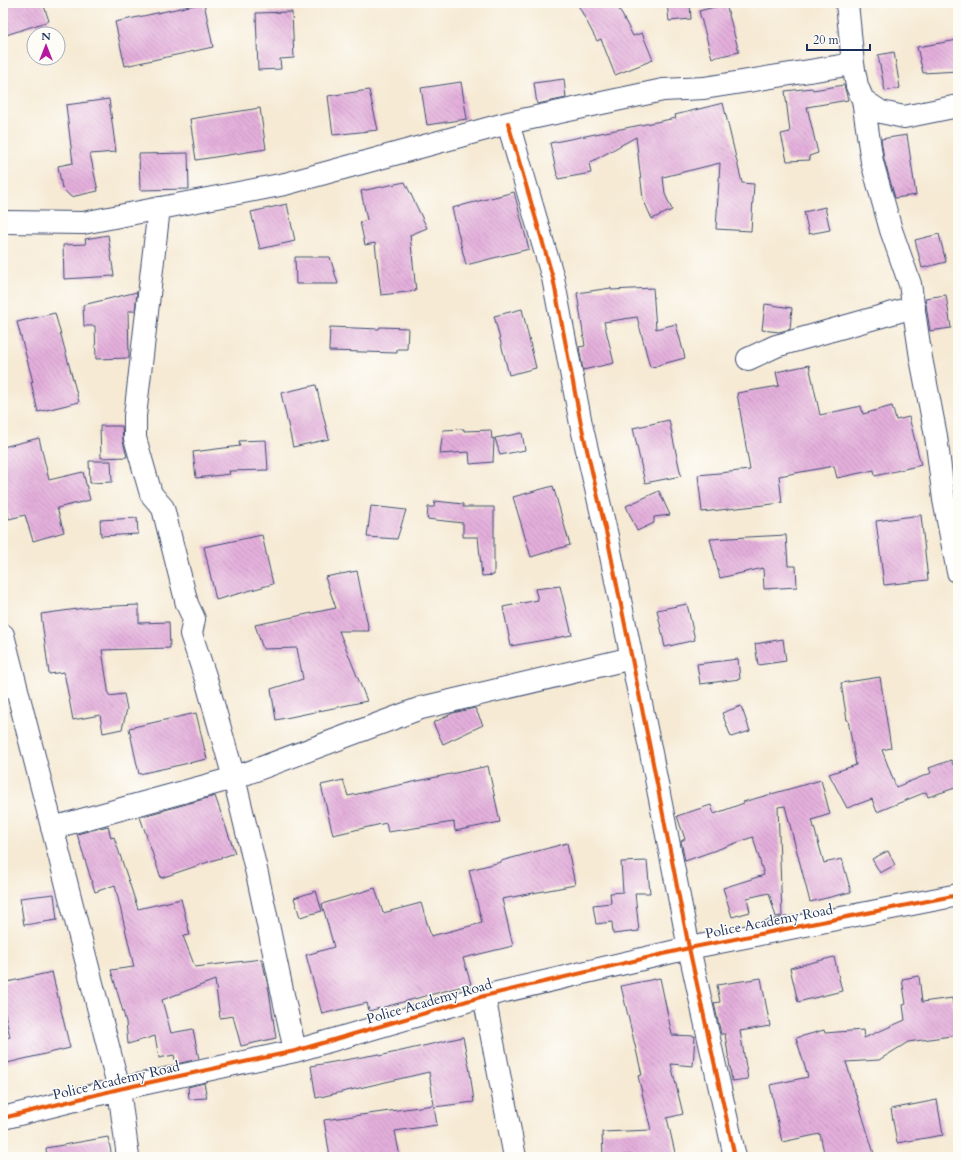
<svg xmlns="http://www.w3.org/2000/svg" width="961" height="1160" font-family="Cardo,serif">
<defs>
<pattern id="building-back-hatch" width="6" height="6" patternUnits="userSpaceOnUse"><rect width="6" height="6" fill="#e4afdc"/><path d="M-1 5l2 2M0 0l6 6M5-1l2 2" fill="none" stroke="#b88fb6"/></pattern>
</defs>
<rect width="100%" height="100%" fill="#fdfcf7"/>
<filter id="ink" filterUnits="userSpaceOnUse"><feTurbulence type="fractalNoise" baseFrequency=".025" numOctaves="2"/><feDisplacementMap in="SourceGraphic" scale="8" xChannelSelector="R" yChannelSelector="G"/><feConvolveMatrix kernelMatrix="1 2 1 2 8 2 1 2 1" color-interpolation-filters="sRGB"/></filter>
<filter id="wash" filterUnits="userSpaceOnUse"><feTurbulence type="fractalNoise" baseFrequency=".012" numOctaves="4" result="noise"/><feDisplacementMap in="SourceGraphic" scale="16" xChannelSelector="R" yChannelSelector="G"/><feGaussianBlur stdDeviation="0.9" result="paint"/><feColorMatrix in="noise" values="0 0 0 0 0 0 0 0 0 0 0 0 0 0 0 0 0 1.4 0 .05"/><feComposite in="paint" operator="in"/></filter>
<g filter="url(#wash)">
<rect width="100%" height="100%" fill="#f6ead4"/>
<g id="blocks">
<!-- building -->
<path fill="url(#building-back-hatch)" d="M3,3h40l6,18 -46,15z
M204,3l9,44 -88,19 -10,-44z
M577,3h39l17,33 9,-3 11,27 -38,15 -14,-36 -4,2z
M667,3h23l1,16 -22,2z
M726,4l13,48 -27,6 -13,-47z
M292,12l2,46 -14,1 1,10 -23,1 -2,-57z
M958,40v31l-35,2 -6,-26z
M894,52l6,36 -15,3 -7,-36z
M564,79l2,19 -29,6 -3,-21z
M461,82l6,37 -40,6 -6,-37z
M844,85l4,15 -41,7 11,46 -9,3 1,4 -23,1 -6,-27 9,-2 -5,-41 27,-3 1,2z
M369,90l9,40 -45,5 -5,-39z
M109,99l7,53 -26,2 8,37 -27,6 -9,-9 -4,-22 15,-3 -7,-58z
M723,103l19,80 12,1 -3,47 -35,-2 4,-66 -57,14 2,17 7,16 -20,9 -9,-20 -7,-62 -47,26 2,10 -33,6 -8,-36 126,-25 -1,-3z
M260,108l6,41 -70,11 -6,-41z
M907,135l9,60 -21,3 -11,-39 -3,-20z
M188,153l1,36 -49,1 -1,-36z
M405,182l22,46 -17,7 6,56 -35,4 -6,-52 -10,2 -5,-23 7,-2 -6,-29z
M514,192l15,57 -63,16 -14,-57z
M287,204l8,37 -35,8 -9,-37z
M825,207l5,23 -21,4 -5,-22z
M939,234l7,28 -24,6 -7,-28z
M108,235l6,41 -50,3 -1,-34 23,-1 -1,-5z
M295,257h35l8,27h-42z
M611,288v2l42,-2 3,41 20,-5 9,34 -27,7v1l-8,1 -13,-50 -33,5 10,41 -31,7 -4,-23 6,-1 -8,-53z
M137,292l-2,19h-7l1,47 -33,1 -1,-33h-11l-1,-21z
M946,295l5,33 -21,3 -5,-33z
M765,304l27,4 -2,21 -11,3 -17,-2z
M522,309l14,59 -27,7 -15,-59z
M55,313l24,89 -41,10 -7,-30h2l-16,-60z
M330,327l49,2 1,-2 28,1 -1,21h-10v4l-68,-2z
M809,365l11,50 41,-9 2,8 29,-8 4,14 13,-3 12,48 -46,11 -1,-6 -37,8 -3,-12 -55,10 3,27 -80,9 -4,-37 52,-5 -13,-77 42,-7 -3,-14z
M316,385l13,54 -36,8 -12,-54z
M669,420l12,56 -36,7 -12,-55z
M100,426h22l1,15 4,16 -26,1z
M464,429v2l27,-1 1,9 2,-1 -1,24 -23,2 -1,-12 -29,2 3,-24z
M522,433l3,17 -25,5 -5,-17z
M39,438l10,42 34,-8 7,28 -33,8 7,24 -31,9 -8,-26 -16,4 -6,-24v-48z
M266,440l2,30 -39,1 1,3 -34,4 -3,-26 47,-6 -1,-5z
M89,461h22l1,21 -22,1z
M553,486l17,59 -39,12 -18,-60z
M659,491l11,24 -16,2v6l-17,8 -11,-25z
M435,501l28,3v3h31v68l-12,1 -4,-39h-15v-14l-36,-4 1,-12h6z
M371,506l35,4 -9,29 -30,-2z
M921,515l7,65 -44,5 -8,-64z
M137,518l1,16 -37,2 -1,-16z
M262,535l11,49 -57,16 -12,-53z
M786,535l2,31h8l1,21 -33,2 -1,-21 -43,10 -10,-39z
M357,571l12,60h-30l28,70 -91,19 -5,-31 32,-10 -6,-31 -34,1 -8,-24 81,-17 -11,-31z
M560,586l12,49 -61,11 -8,-39 35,-7 -3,-11z
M687,604l8,36 -30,7 -8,-37z
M139,605v18l30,-1 1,26 -68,2 7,46 15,-2 3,15 -5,20 -19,4 -3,-18 -27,5 -9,-48 -15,2 -8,-60 51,-7z
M783,639l3,22 -28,4 -3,-21z
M738,659l2,20 -40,5 -3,-20z
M880,677l11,71 -9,2 14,37 35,-14 -2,-5 22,-8 2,5 5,-1v23l-30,10 -2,-5 -49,20 -5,-13 -25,9 -18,-34 27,-9 -8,-45h-1l-6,-37z
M741,706l9,25 -19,6 -9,-24z
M475,708l8,17 -40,19 -10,-21 20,-10z
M196,713l11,46 -68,15 -10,-46z
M488,766l12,56 -45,9 -1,-9 -66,10 -2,-9 -53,12 -12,-50 22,-5 5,16z
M821,780l9,34 -18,6 12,43 18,-4 9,33 -41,10 -25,-96 -7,1 4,109 -6,1 -7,-24 -22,5 3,14 -18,5 -9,-29 41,-13 -11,-38 -68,24 -4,-20 4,-2 -8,-23 34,-11 3,9 30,-11 -1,-1z
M215,796l20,57 -74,25 -21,-61z
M108,826l3,12 3,-1 24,72 43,-10 9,36 -7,1 12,31 67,-8 7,32 7,47 -35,8 -8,-30 -13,2 -5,-38 -53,20 9,33 22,-4 6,30 -23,5 -2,-9 -15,3 -4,-22 -27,8 -2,-22 -15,-52 23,-3 -19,-82 -20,7 -18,-58z
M567,843l8,42 -73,14 11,47 -50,12 8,26 -102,27 -2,-8 -45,11 -16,-59 28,-8 -12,-43 53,-16 8,25 38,-10 10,33 51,-13 -13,-53 32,-8v-1z
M888,851l7,14 -15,8 -8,-14z
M647,861l3,32h-15l4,38 -26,3 -1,-12 -16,2 -3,-19 18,-2 -1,-10 13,-1 -2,-30z
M316,891l6,20 -22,6 -6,-19z
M54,894l3,26 -33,5 -4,-27z
M834,957l8,34 -44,11 -8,-34z
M52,972l18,76 -67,16v-25l7,-2 -7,-32v-22z
M919,976l3,26 30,-4 6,37 -50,7 -29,18 -33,2 29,95h-50l-5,-23 -38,8 -12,-57 38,-8 -12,-39 28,-8 1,3 38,-3 1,8 41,-18 -2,-15 3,-1 -4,-25z
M660,978l12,57 23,1 -2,30 -22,-2 12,50 -16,4 9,39h-17l-1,-3 -55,2 -1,-24 49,-2 -13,-54 4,-1 -21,-89z
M761,978l9,48 -30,5 8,48 -16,2 -7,-47h-4l-7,-31 6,-1 -3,-17z
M463,1037l7,35 4,30 -40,5 3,18 -42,6 5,26h-70l-6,-37 110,-15 -5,-33 -113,26 -5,-32 68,-12v2z
M204,1083l3,15 -18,1 -1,-12z
M937,1100l6,35 -46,8 -6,-34z
M108,1137l4,20h-65l-1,-9z"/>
</g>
</g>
<g filter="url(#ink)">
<use href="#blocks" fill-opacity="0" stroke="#3c4b70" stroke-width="1"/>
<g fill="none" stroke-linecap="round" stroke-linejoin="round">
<defs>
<path id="minor" d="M847,3l6,61 4,22 6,14 9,62 19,68 19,54 11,74 15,78 8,64 14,72
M863,100l18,12 23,5 54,-11
M508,123l45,155 28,146 26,112 44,217 38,195 46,209
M159,208l-24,208v22l16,56 12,14 24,96 7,15 -3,15 15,45 28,99 24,100 37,173
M3,222l80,1 202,-39 223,-61 155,-33 41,-2 149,-24
M748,359l28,-13 138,-39
M3,635l116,454 9,68
M52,828l182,-50 187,-70 211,-50
M484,996l31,161
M3,1118l116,-29 176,-38 189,-55 205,-48 269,-53"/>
</defs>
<!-- minor casing -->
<use href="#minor" stroke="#3c4b70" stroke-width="24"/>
<!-- minor -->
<use href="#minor" stroke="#fff" stroke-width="22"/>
<defs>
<path id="cycleway" d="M508,123l45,155 28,146 26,112 44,217 38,195 46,209
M3,1118l116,-29 176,-38 189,-55 205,-48 269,-53"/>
</defs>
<!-- cycleway casing -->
<use href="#cycleway" stroke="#fdfcf7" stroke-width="6"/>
<!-- cycleway -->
<use href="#cycleway" stroke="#e8590c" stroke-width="4"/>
</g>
</g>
<g text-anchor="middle" stroke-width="3" stroke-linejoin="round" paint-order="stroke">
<!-- street labels -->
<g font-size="14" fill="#1b2f5e" stroke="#fdfcf7">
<text transform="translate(769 921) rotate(-11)" y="5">Police Academy Road</text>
<text transform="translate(429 1001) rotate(-16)" y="5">Police Academy Road</text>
<text transform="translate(116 1080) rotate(-13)" y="5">Police Academy Road</text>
</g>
</g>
<!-- margin -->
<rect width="961" height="1160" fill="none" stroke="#fdfcf7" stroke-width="16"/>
<!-- north arrow -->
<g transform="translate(46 46)"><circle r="19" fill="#fdfcf7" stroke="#a3aaba"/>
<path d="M0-3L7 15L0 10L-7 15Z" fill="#b5179e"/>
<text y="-6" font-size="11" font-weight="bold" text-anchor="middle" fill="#1b2f5e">N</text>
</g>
<!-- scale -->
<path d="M807 44v6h63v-6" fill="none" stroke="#1b2f5e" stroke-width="2"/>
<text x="813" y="44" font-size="12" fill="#1b2f5e" stroke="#fdfcf7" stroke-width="3" paint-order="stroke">20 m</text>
</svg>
